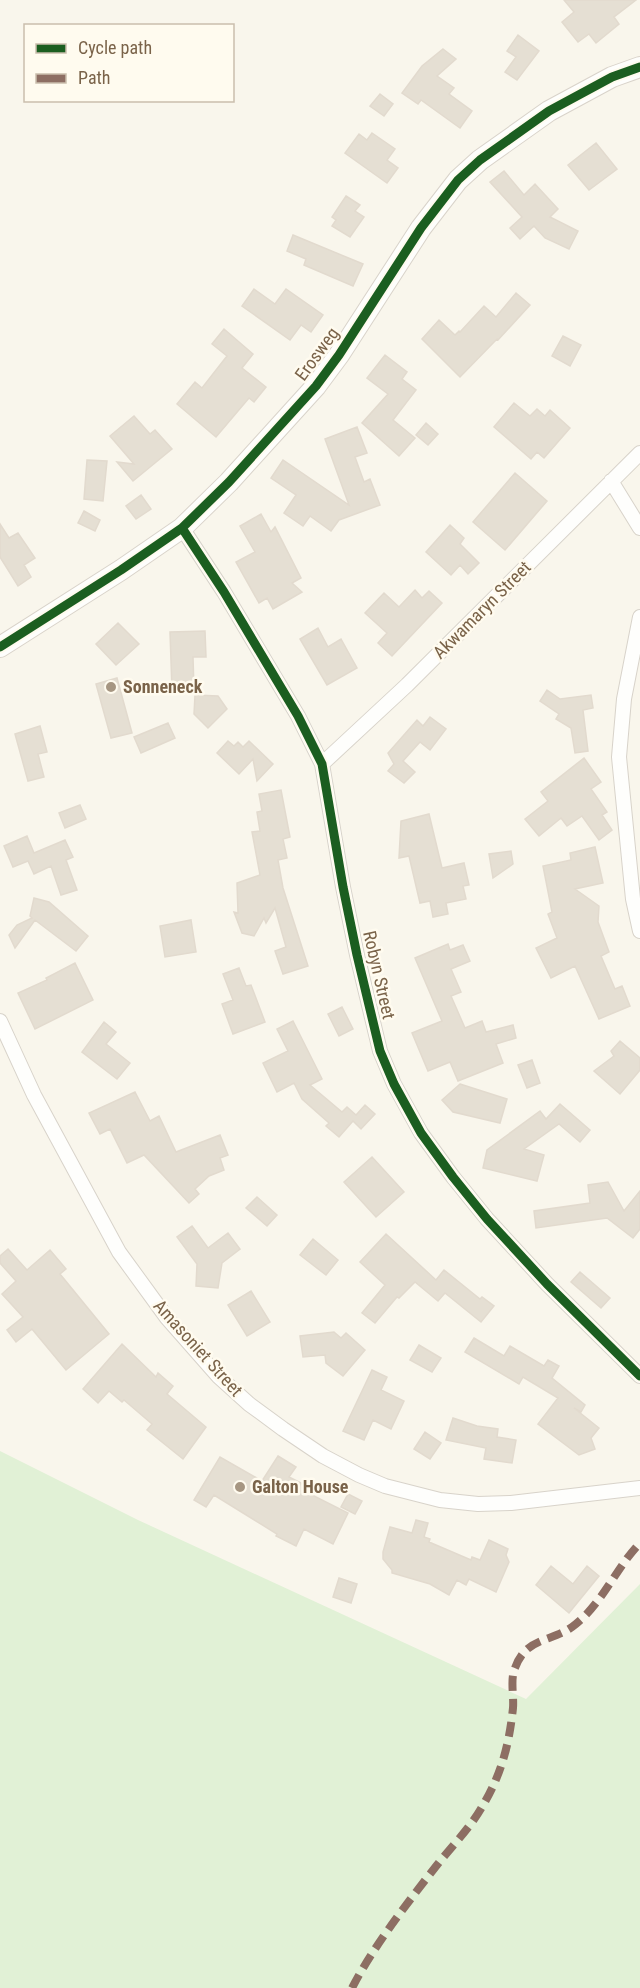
<svg xmlns="http://www.w3.org/2000/svg" width="640" height="1988" font-family="'Roboto Condensed',sans-serif">
<rect width="100%" height="100%" fill="#f9f6ec"/>
<!-- green -->
<path fill="#e1f1d6" d="M0,1451l138,69 388,179 114,-115v404h-640z"/>
<!-- building -->
<path fill="#e5dfd3" stroke="#e2dace" stroke-width="1.5" d="M564,0h72l-22,17 5,7 -23,19 -7,-9 -11,8 -16,-20 12,-10z
M518,35l21,16 -22,29 -12,-8 11,-15 -9,-6z
M443,49l13,10 -19,17 17,12 -5,6 23,17 -12,17 -39,-28 -3,4 -16,-11 20,-27z
M380,94l13,10 -9,12 -14,-10z
M372,133l23,16 -8,11 11,8 -11,15 -42,-30 14,-19 8,6z
M596,143l21,26 -28,21 -21,-25z
M504,171l20,24 11,-11 23,25 -8,8 28,14 -9,18 -24,-11 -11,-12 -14,13 -10,-11 12,-11 -32,-35z
M346,196l14,9 -5,6 9,6 -14,20 -18,-11 4,-6 -4,-3z
M293,235l70,29 -10,22 -49,-21 2,-6 -19,-8z
M254,289l21,15 11,-15 37,26 -12,17 -10,-7 -11,15 -48,-34z
M516,293l14,12 -32,35 -1,-1 -37,38 -38,-38 17,-19 16,15 4,-4 1,1 24,-26 12,11z
M224,329l29,25 -11,14 24,19 -12,15 -5,-4 -33,39 -39,-33 18,-22 7,6 25,-32 -15,-12z
M563,336l18,9 -11,21 -18,-10z
M385,355l22,17 -5,7 14,11 -23,30 22,18 -16,18 -37,-33 26,-29 -21,-16z
M514,403l16,13 7,-7 8,7 5,-6 20,18 -26,30 -7,-6 -6,7 -37,-32z
M134,416l16,18 5,-4 17,19 -39,32 -16,-19 17,2 -24,-28z
M426,423l12,11 -10,11 -12,-10z
M357,427l10,26 -12,4 9,25 6,-3 10,26 -41,15 -8,11 -21,-15 -7,10 -19,-13 12,-18 -25,-17 12,-18 66,45 -24,-66z
M87,460l20,1 -4,40 -19,-2z
M515,473l32,28 -42,49 -32,-28z
M141,495l10,14 -15,10 -10,-13z
M84,511l16,9 -5,11 -17,-8z
M261,514l10,18 4,-5 26,51 -9,5 10,9 -29,17 -6,-11 -8,5 -23,-41 19,-10 -15,-26z
M0,524l9,14 9,-5 17,25 -11,7 7,12 -13,9 -18,-29z
M450,525l14,13 -4,6 19,19 -11,11 -8,-9 -9,10 -25,-23z
M415,590l7,8 7,-7 13,12 -50,53 -14,-13 9,-10 -22,-20 19,-20 15,14z
M118,623l21,21 -23,21 -20,-21z
M318,628l10,19 13,-8 16,29 -30,17 -27,-46z
M205,631l1,26h-13l1,32 -22,1 -2,-58z
M117,678l15,55 -21,5 -15,-54z
M547,690l13,9 31,-4 2,13 -10,2 5,41 -13,2 -4,-25 -15,-9 3,-5 -19,-13z
M195,695l23,1 9,13 -19,19 -14,-14z
M430,717l16,12 -16,21 -10,-8 -17,19 12,11 -11,11 -16,-12 6,-7 -6,-11 29,-33 6,6z
M168,723l7,15 -34,15 -7,-16z
M40,726l7,26 -9,2 6,23 -16,4 -13,-47z
M228,741l6,5 4,-4 5,5 6,-6 24,23 -16,17 -4,-22 -14,15 -22,-21z
M584,758l17,24 -10,7 16,23 -5,3 10,15 -13,10 -17,-24 -15,10 -6,-8 -22,18 -14,-17 23,-18 -7,-9z
M281,790l9,47 -7,2 4,19 -9,2 5,28 25,78 -25,8 -8,-23 11,-4 -11,-39 -9,15 -2,-5 -10,18 -12,-3 -8,-21 4,1 -1,-30 23,-8 -8,-43 8,-1 -3,-19 5,-1 -3,-17z
M80,805l6,14 -21,9 -6,-15z
M429,814l13,54 22,-5 5,22 -6,1 3,13 -20,4 2,11 -15,3 -3,-16 -10,2 -11,-47 -10,2 2,-37z
M27,836l7,17 31,-13 8,17 -7,3 11,30 -16,5 -10,-29 -17,8 -6,-13 -15,6 -9,-21z
M595,847l8,36 -28,6 24,17 -1,16 11,30 -8,4 14,33 7,-3 8,20 -31,13 -24,-53 -24,12 -15,-30 21,-10 -9,-24 4,-2 -9,-46 28,-6 -1,-7z
M511,851l2,13 -20,14 -4,-24z
M34,898l15,4 39,34 -12,15 -41,-31 -20,28 -6,-13 8,-10 15,-7 -2,-2z
M191,920l5,32 -31,5 -5,-31z
M448,944l2,6 13,-5 7,16 -19,8 10,23 -10,4 14,32 17,-7 4,11 27,-7 3,13 -20,6 7,19 -45,18 -8,-19 -22,9 -16,-38 30,-12 -27,-63z
M75,963l18,37 -58,29 -17,-36 29,-13 -1,-2z
M239,968l7,18 5,-1 14,37 -32,12 -11,-30 11,-4 -10,-26z
M342,1007l11,22 -14,7 -11,-22z
M293,1021l29,58 -12,6 32,27 5,-5 9,8 9,-10 10,9 -14,15 -8,-8 -14,16 -13,-11 3,-3 -27,-24 -8,-16 -17,9 -14,-29 25,-12 -11,-22z
M104,1022l12,10 -10,12 24,19 -13,16 -35,-27z
M620,1041l20,17v12l-20,24 -26,-23 20,-15 -3,-5z
M532,1060l8,23 -13,5 -9,-23z
M460,1084l47,15 -7,24 -47,-11 -11,-12z
M135,1092l15,29 9,-5 17,36 44,-17 8,20 -8,3 4,12 -15,6 -14,13 4,5 -10,9 -45,-48 -17,8 -17,-34 -10,5 -11,-21z
M560,1104l30,26 -10,12 -21,-18 -35,25 20,6 -7,26 -54,-13 4,-18 53,-39 6,8z
M372,1157l32,35 -28,25 -32,-35z
M608,1182l16,29 16,-20v38l-7,9 -26,-20 -71,10 -2,-17 56,-8 -2,-18z
M257,1197l20,18 -10,11 -21,-18z
M192,1226l16,22 20,-15 12,16 -18,14 -4,25 -22,-2 1,-22 -20,-27z
M386,1234l50,46 8,-10 36,29 2,-2 12,9 -13,16 -36,-29 -7,8 -23,-19 -16,16 -2,-1 -22,26 -13,-10 23,-28 -25,-23z
M313,1239l25,21 -12,15 -26,-20z
M8,1249l19,21 23,-20 16,19 -6,5 49,60 -43,36 -34,-41 -16,13 -9,-12 16,-13 -21,-23 14,-13 -16,-18v-7z
M580,1272l30,26 -9,10 -30,-26z
M251,1291l19,31 -23,14 -19,-31z
M334,1332l7,6 5,-5 19,17 -22,26 -17,-13 -1,-8 -22,2 -3,-21z
M474,1338l30,18 6,-10 34,20 4,-6 11,6 -7,12 33,27 -4,7 -7,-4 25,20 -8,10 4,11 -16,6 -41,-31 20,-26 -35,-21 -4,7 -54,-32z
M122,1344l34,33 2,-4 15,13 -6,8 39,33 -23,32 -36,-29 5,-6 -28,-24 -2,2 -13,-11 -11,12 -15,-14z
M419,1345l22,13 -9,14 -22,-12z
M372,1370l15,7 -6,13 23,11 -13,28 -18,-9 -9,20 -21,-9z
M453,1418l24,8 21,3 -1,8 19,3 -4,23 -28,-4 2,-11 -40,-8z
M425,1432l16,11 -11,16 -16,-10z
M278,1456l18,11 -7,10 26,13 -3,5 36,18 -15,31 -29,-15 -8,17 -20,-10 1,-2 -63,-39 -8,12 -12,-7 26,-43 42,24z
M348,1494l14,7 -7,13 -14,-7z
M416,1520l12,3 -4,14 6,2 -1,3 42,18 1,-3 8,3 9,-20 19,9 -2,6 3,7 -13,30 -27,-13 -3,6 -9,-5 -8,15 -19,-11 -38,-11v-3l-9,-11v-7l7,-25 22,6z
M551,1566l22,18 14,-18 12,10 -30,37 -33,-28z
M339,1578l18,6 -6,19 -18,-6z"/>
<g fill="none" stroke-linecap="round" stroke-linejoin="round">
<defs>
<path id="street" d="M611,481l29,47
M182,528l42,64 74,124 24,48 21,123 14,68 23,96 14,33 27,49 32,44 34,42 60,65 93,92
M640,617l-16,82 -5,58 14,142 7,32
M322,764l85,-79 233,-232
M0,1021l34,74 85,157 48,66 51,58 31,28 34,25 40,27 36,19 26,11 55,14 38,4 33,-1 129,-15"/>
<path id="secondary" d="M0,647l121,-77 61,-42 47,-46 87,-96 23,-31 82,-127 37,-48 22,-20 69,-49 63,-34 28,-10"/>
</defs>
<!-- street casing -->
<use href="#street" stroke="#d8d3ca" stroke-width="16"/>
<!-- secondary casing -->
<use href="#secondary" stroke="#d9d3ca" stroke-width="22"/>
<!-- street -->
<use href="#street" stroke="#fefefc" stroke-width="14"/>
<!-- secondary -->
<use href="#secondary" stroke="#fefefc" stroke-width="20"/>
<!-- quiet -->
<path stroke="#8d6e63" stroke-width="8" stroke-dasharray="15 8" stroke-linecap="butt" d="M352,1988c21,-41 56,-86 85,-123 15,-19 33,-37 45,-58 19,-32 27,-61 31,-99 1,-12 -3,-29 2,-40 11,-31 36,-26 57,-41 30,-22 43,-58 68,-84"/>
<defs>
<path id="cycleway" d="M182,528l42,64 74,124 24,48 21,123 14,68 23,96 14,33 27,49 32,44 34,42 60,65 93,92
M0,647l121,-77 61,-42 47,-46 87,-96 23,-31 82,-127 37,-48 22,-20 69,-49 63,-34 28,-10"/>
</defs>
<!-- cycleway casing -->
<use href="#cycleway" stroke="#fffbef" stroke-width="13"/>
<!-- cycleway -->
<use href="#cycleway" stroke="#1b5e20" stroke-width="9"/>
</g>
<!-- markers -->
<g fill="#a69682" stroke="#fffbef" stroke-width="2">
<circle cx="111" cy="687" r="6"/>
<circle cx="240" cy="1487" r="6"/>
</g>
<g text-anchor="middle" stroke-width="5" stroke-linejoin="round" paint-order="stroke">
<!-- street labels -->
<g font-size="18" fill="#7a6349" stroke="#fffbef">
<text transform="translate(317 354) rotate(-54)" y="6">Erosweg</text>
<text transform="translate(482 610) rotate(-45)" y="6">Akwamaryn Street</text>
<text transform="translate(379 975) rotate(77)" y="6">Robyn Street</text>
<text transform="translate(198 1348) rotate(48)" y="6">Amasoniet Street</text>
</g>
<!-- poi labels -->
<g font-size="18" font-weight="bold" fill="#7a6349" stroke="#fffbef" text-anchor="start">
<text x="123" y="693">Sonneneck</text>
<text x="252" y="1493">Galton House</text>
</g>
</g>
<!-- legend -->
<rect x="24" y="24" width="210" height="78" fill="#fffbef" stroke="#cabead" stroke-width="1.5"/>
<rect x="36" y="44" width="30" height="9" fill="#1b5e20" stroke="#cabead" stroke-width="1.5"/>
<text x="78" y="54" font-size="18" fill="#7a6349">Cycle path</text>
<rect x="36" y="74" width="30" height="9" fill="#8d6e63" stroke="#cabead" stroke-width="1.5"/>
<text x="78" y="84" font-size="18" fill="#7a6349">Path</text>
</svg>
